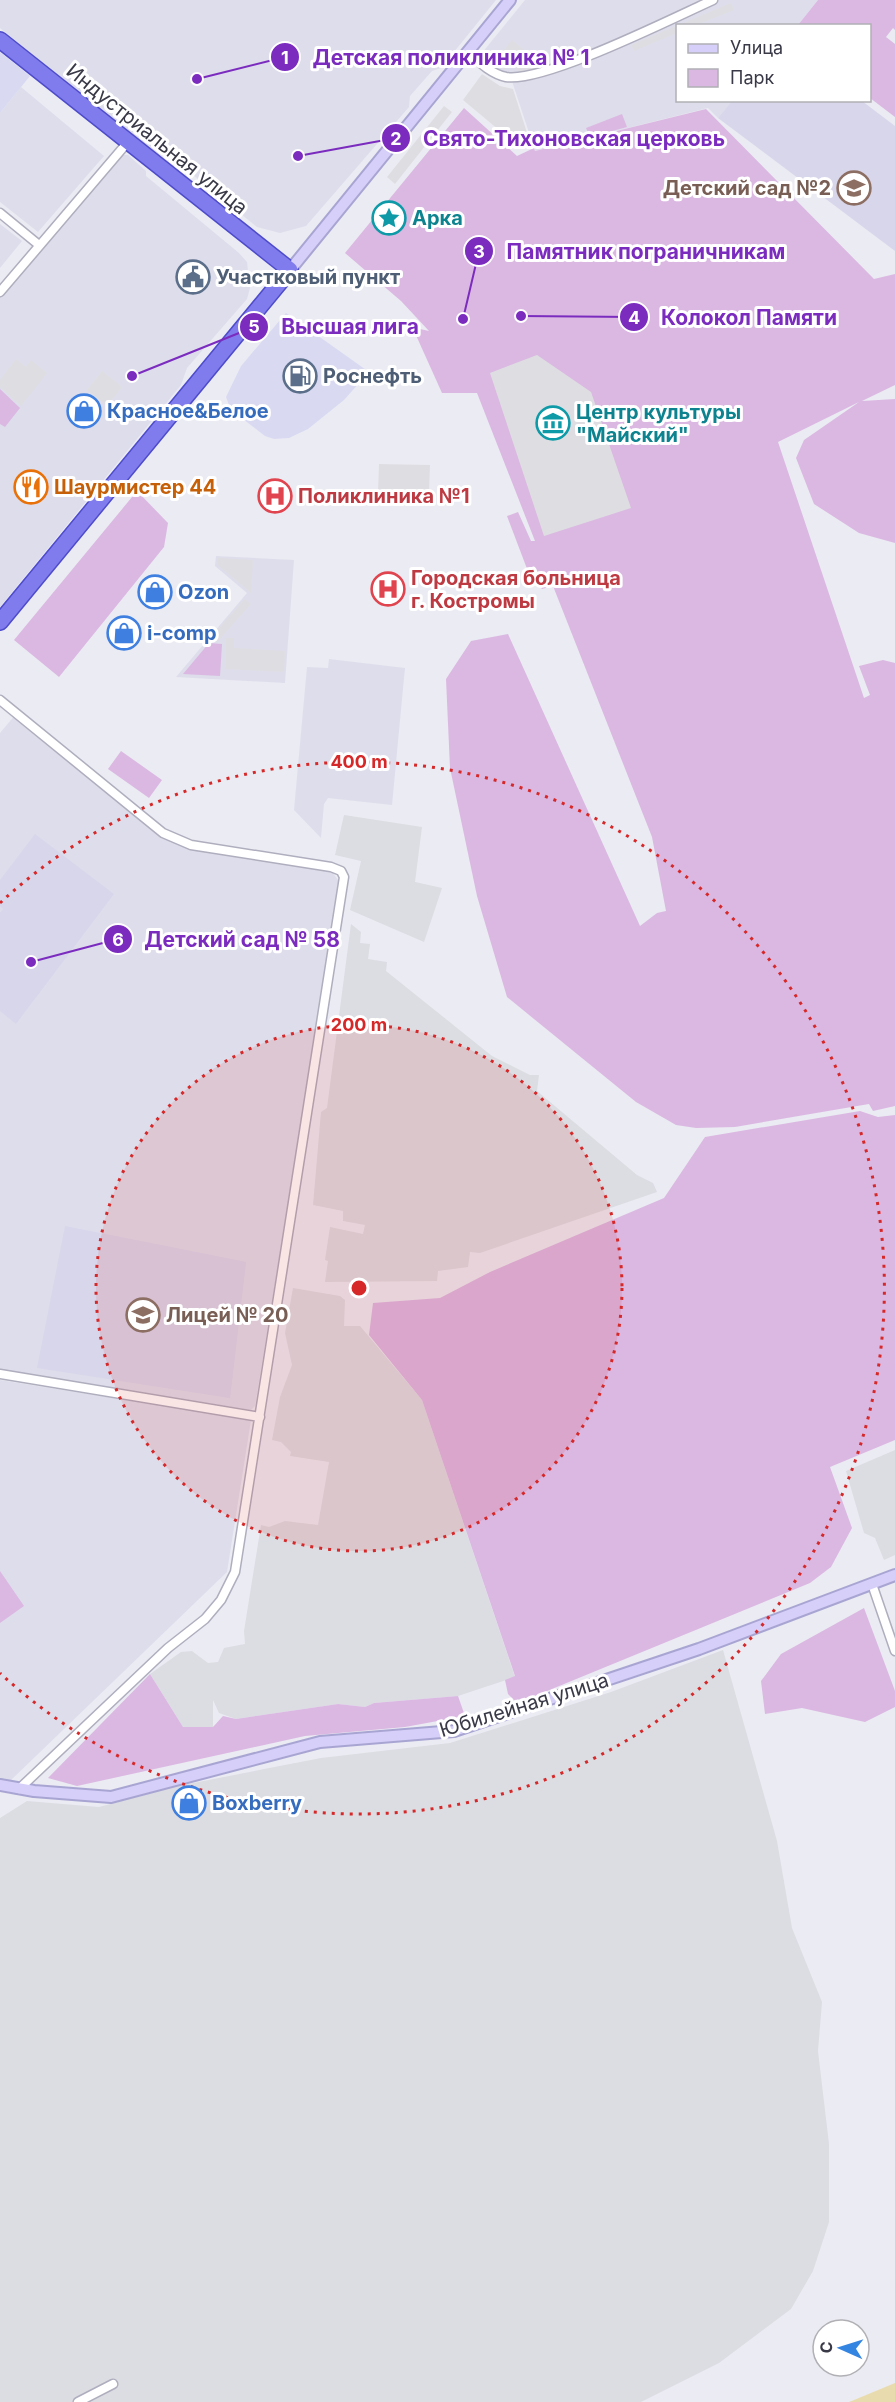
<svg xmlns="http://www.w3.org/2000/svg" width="895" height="2402" font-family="Inter,sans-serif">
<rect width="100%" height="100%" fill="#ebebf3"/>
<!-- residential -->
<path fill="#deddeb" d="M0,0h496l-55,68 -9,3 -22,25 -1,11 -103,119 -26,7 -23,-6 -81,-66 -23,-9 -153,-124z
M525,0h293l-20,25 -120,1v74l55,1 -15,17 -10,-10 -173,43 -25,-76 -20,-10 -8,-12z
M21,87l83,69 -66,76 -38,-30v-89z
M121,155h7l18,16v5l93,77 8,9 3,26 -3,11 -60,69 -6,17 -181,222v-310z
M0,224l22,17 -22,27z
M216,556l78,4 -9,123 -109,-6 71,-84 -32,-27z
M329,659l76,9 -13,137 -64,-7 -4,6 -3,34 -27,-28 13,-143 21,1z
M16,714l159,126 148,29 9,3 6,8 1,9 -84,517 -4,4 -251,-40v-637z
M0,1380l251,40 -24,152 -218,210 -9,-2z"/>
<!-- commercial -->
<path fill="#d9daf2" d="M0,52l30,24 -30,37z
M286,313l83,59 -25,28 -36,29 -19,9 -15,1 -9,-3 -34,-26 -5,-13 15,-31z"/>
<!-- industrial -->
<path fill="#dcdce3" d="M344,815l78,12 -7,55 27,6 -18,54 -74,-32 11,-49 -26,-6z
M351,924l10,8 -1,11 10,1 -2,15 19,3 -1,9 106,85 38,19h9l-2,16 100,84 16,8 4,9 -177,61 -10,-1 -2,15 -30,4 -1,10 -112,1 3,-21 -3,-1 5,-33 33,7 2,-9 -22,-4v-10l-30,-6 8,-93 6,-4z
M293,1288l47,8 5,4 -1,26h16l62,74 93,277 -57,19 -84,7 -9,4 -27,-3 -102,15 -17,-6 -6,-13v27h-30l-33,-53 31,-22 11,-1 16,12 10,-1 6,-14 21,-4 -1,-13 17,-106 8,2 16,-6 33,4 11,-63 -39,-6 1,-4 -10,-10 -9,-2 8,-43 12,-32 -7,-32z
M895,1450v105l-11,5 -9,-22 -11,-5 -18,-62z
M723,1650l54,191 15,87 30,74 -4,49 11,93v78l-16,49 -22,38 -72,54 -78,39h-641v-584l27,-17 72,6 79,-21 143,-28 129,-15 161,-51z"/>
<!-- education -->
<path fill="#d8d6eb" d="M733,100l129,1 33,25v125l-177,-133z
M35,834l79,60 -98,130 -16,-13v-98l3,-4 -3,-3v-26z
M65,1226l181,36 -16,136 -193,-30z"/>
<!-- green -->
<path fill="#dbb8e2" d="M818,0h77v30l-2,-2 -7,9 9,7v73l-25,-19v-72l-72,-1z
M464,108l53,48 17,-8 1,3 171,-42 168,170 21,-5v111l-33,16 33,-2v144l-36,-10 -45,-29 -18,-46 8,-18 55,-38 -81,40 86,256 6,-3 -11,-29 24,-6 12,3v443l-22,5 -4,-7 -134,23 -39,1 -20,-3 -40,-23 -129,-105 -30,-101 -27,-128 -4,-89 25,-38 37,-7 132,292 17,-13 9,-2 -14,-74 -99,-251 -11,3 -13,-15 -22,-58 11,-4 13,29h4l-58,-148h-35l-27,-60 5,-4 9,2 -28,-30 -56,-48z
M622,114l5,13 -37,10 -4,-9z
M0,389l20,19 -15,19 -5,-3z
M137,491l31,32 -4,24 -105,130 -45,-37z
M209,643l13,1 -2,32 -37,-2z
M121,751l41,29 -13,18 -41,-29z
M860,1111l18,6 17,-2v325l-65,27 22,61 -21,39 -21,16 -280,115 -16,2 -6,-6 -3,-14 10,-4 -93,-276 -53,-65 4,-32 67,-5 50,-26 174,-74 41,-61z
M0,1571l24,35 -24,17z
M864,1608l31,83v16l-30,15 -63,-14 -37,6 -4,-33 20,-27z
M150,1674l33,53h30l10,-11 13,3 102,-15 27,3 9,-4 84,-7 7,20 -60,11 -100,9 -228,50 -29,-8z"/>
<!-- parking -->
<path fill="#dedee2" d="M731,3l3,7 -38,15 -18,1 -1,7 -43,18 -3,-6z
M512,40l28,23 -5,7 -14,3 -11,-9 -5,6 -11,-8z
M482,74l18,12 13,3 17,53 -12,4 -55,-46z
M444,106l8,6 -57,72 -8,-7z
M537,355l54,37 40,116 -87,28 -54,-163z
M16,359l10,8 5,-7 16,13 -26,33 -21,-19v-7z
M102,371l20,16 -15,19 -20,-16z
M379,464l51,1 -1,29 -51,-2z
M218,558l35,2 -2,33 -33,-28z
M245,599l6,5 -34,38 -6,-5z
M226,638h8v10l51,3 -1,21 -59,-3z"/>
<!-- water -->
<path fill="#e8dcae" d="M895,2383v19h-46l5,-2z"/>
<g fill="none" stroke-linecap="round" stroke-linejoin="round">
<defs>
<path id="street" d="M468,52c11,10 23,22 38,25 38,6 167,-59 207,-77
M0,213l39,32
M0,292l127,-149
M0,700l163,133 28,12 140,22 10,4 3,6 -109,695 -14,28 -16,19 -37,29 -149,141
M0,1374l260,43
M872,1584l23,67
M78,2402l35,-18"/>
<path id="secondary" d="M290,270l220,-270
M0,1785l34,6 77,6 209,-55 134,-11 245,-82 196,-74"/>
<path id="highway" d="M0,40l290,230 -290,352"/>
</defs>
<!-- street casing -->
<use href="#street" stroke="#afaebe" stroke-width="11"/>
<!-- secondary casing -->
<use href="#secondary" stroke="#a9a5d3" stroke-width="14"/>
<!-- highway casing -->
<use href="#highway" stroke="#4e4ccb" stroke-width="18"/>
<!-- street -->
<use href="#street" stroke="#fff" stroke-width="8"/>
<!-- secondary -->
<use href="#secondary" stroke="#d5cff9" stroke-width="10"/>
<!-- highway -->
<use href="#highway" stroke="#817ced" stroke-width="15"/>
</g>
<!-- distance rings -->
<circle cx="359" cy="1288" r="263" fill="#d62828" fill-opacity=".12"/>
<g fill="none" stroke="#d62828" stroke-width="3" stroke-dasharray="3 6">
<circle cx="359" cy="1288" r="263"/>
<path d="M0 903A526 526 0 1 1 0 1673"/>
</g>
<!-- icons -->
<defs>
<symbol id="school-ring" viewBox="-11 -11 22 22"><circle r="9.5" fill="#fff" stroke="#8d6e63" stroke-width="1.5"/><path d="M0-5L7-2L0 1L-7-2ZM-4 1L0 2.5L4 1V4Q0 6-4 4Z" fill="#8d6e63"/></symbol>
<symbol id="sight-ring" viewBox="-11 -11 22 22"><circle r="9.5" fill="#fff" stroke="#0f9aa8" stroke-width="1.5"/><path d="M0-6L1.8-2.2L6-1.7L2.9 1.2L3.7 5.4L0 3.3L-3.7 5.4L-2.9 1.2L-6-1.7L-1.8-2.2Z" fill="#0f9aa8"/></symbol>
<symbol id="civic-ring" viewBox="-11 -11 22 22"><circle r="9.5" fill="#fff" stroke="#5c6f8a" stroke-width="1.5"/><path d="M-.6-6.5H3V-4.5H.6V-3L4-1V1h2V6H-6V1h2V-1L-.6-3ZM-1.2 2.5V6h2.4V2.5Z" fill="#5c6f8a"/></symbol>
<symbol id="fuel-ring" viewBox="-11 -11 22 22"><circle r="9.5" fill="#fff" stroke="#5c6f8a" stroke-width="1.5"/><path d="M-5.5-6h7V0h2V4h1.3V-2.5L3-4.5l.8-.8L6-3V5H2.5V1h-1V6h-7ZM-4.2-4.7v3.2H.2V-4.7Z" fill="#5c6f8a"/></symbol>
<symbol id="shop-ring" viewBox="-11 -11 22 22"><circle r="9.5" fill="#fff" stroke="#3f7fe0" stroke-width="1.5"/><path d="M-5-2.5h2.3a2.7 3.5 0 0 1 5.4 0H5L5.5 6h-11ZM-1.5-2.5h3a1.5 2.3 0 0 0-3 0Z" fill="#3f7fe0"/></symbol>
<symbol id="museum-ring" viewBox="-11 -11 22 22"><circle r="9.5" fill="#fff" stroke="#0f9aa8" stroke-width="1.5"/><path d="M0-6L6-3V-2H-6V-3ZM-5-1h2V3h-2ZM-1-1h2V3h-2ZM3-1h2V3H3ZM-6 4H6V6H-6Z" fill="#0f9aa8"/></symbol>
<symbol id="restaurant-ring" viewBox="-11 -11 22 22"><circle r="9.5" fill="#fff" stroke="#e8710a" stroke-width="1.5"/><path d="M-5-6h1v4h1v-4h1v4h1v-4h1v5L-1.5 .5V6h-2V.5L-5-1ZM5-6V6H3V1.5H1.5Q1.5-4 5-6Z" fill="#e8710a"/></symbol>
<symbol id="hospital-ring" viewBox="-11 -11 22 22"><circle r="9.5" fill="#fff" stroke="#e0444e" stroke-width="1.5"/><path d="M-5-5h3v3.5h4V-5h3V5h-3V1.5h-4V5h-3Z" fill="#e0444e"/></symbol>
</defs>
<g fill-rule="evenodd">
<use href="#school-ring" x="835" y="169" width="38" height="38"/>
<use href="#sight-ring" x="370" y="199" width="38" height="38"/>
<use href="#civic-ring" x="174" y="258" width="38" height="38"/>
<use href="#fuel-ring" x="281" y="357" width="38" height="38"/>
<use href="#shop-ring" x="65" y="392" width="38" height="38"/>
<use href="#museum-ring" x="534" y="404" width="38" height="38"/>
<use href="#restaurant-ring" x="12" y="468" width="38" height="38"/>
<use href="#hospital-ring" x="256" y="477" width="38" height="38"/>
<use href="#hospital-ring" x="369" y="570" width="38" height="38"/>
<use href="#shop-ring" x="136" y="573" width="38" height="38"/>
<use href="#shop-ring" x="105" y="614" width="38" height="38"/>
<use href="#school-ring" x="124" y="1296" width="38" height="38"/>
<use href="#shop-ring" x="170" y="1784" width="38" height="38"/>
</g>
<g text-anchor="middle" stroke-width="6" stroke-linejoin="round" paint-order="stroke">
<!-- street labels -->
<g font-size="20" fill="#393947" stroke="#fff">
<text transform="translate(157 139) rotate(39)" y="7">Индустриальная улица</text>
<text transform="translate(524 1705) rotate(-17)" y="7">Юбилейная улица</text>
</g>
<!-- education labels -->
<g font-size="20" font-weight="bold" fill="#785e54" stroke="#fff" text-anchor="end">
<text x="831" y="195">Детский сад №2</text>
<text x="166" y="1322" text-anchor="start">Лицей № 20</text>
</g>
<!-- culture labels -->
<g font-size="20" font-weight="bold" fill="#0d838f" stroke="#fff" text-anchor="start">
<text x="412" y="225">Арка</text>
<text x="576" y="419">Центр культуры<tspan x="576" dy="23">"Майский"</tspan></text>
</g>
<!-- service labels -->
<g font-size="20" font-weight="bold" fill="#4e5e75" stroke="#fff" text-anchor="start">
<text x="216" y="284">Участковый пункт</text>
<text x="323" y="383">Роснефть</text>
</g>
<!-- shop labels -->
<g font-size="20" font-weight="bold" fill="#366cbe" stroke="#fff" text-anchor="start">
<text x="107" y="418">Красное&amp;Белое</text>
<text x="178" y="599">Ozon</text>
<text x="147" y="640">i-comp</text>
<text x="212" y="1810">Boxberry</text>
</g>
<!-- food labels -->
<g font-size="20" font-weight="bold" fill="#c56008" stroke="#fff" text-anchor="start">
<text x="54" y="494">Шаурмистер 44</text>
</g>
<!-- health labels -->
<g font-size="20" font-weight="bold" fill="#be3a42" stroke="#fff" text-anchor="start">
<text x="298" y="503">Поликлиника №1</text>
<text x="411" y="585">Городская больница<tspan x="411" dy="23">г. Костромы</tspan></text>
</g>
</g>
<circle cx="359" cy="1288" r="9" fill="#d62828" stroke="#fff" stroke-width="3"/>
<g font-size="18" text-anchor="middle" font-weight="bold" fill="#d62828" stroke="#fff" stroke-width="6" stroke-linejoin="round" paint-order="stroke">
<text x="359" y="768">400 m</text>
<text x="359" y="1031">200 m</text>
</g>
<!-- callouts -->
<path fill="none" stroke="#7b2cbf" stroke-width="2" d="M197 79L285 57M298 156L396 138M463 319L479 251M521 316L634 317M132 376L254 327M31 962L118 939"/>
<g fill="#7b2cbf" stroke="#fff" stroke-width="2">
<circle cx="197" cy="79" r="6"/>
<circle cx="298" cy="156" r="6"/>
<circle cx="463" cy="319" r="6"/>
<circle cx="521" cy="316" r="6"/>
<circle cx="132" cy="376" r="6"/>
<circle cx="31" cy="962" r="6"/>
<circle cx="285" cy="57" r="15"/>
<circle cx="396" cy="138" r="15"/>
<circle cx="479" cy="251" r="15"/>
<circle cx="634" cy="317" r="15"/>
<circle cx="254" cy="327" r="15"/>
<circle cx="118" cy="939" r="15"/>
</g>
<g font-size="18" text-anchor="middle" font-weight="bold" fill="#fff">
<text x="285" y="64">1</text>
<text x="396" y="145">2</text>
<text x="479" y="258">3</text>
<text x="634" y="324">4</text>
<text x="254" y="333">5</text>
<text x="118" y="946">6</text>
</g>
<g font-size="21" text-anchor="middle" font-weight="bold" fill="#7b2cbf" stroke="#fff" stroke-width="6" stroke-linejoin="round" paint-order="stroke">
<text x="451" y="65">Детская поликлиника № 1</text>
<text x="574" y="146">Свято-Тихоновская церковь</text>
<text x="646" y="259">Памятник пограничникам</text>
<text x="749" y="325">Колокол Памяти</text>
<text x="350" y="334">Высшая лига</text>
<text x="242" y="947">Детский сад № 58</text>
</g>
<!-- legend -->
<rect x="676" y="24" width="195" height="78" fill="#ffffff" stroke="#b0b0b5" stroke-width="1.5"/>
<rect x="688" y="44" width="30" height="9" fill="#d5cff9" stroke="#b0b0b5" stroke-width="1.5"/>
<text x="730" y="54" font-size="18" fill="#393947">Улица</text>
<rect x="688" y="69" width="30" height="18" fill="#dbb8e2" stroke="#b0b0b5" stroke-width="1.5"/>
<text x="730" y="84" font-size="18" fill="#393947">Парк</text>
<!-- north arrow -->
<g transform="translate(841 2348) rotate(273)"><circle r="28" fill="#ffffff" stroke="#b0b0b5" stroke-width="1.5"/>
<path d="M0-4.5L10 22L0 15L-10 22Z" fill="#3485e1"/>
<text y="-9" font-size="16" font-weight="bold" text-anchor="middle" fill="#393947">С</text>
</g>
</svg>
